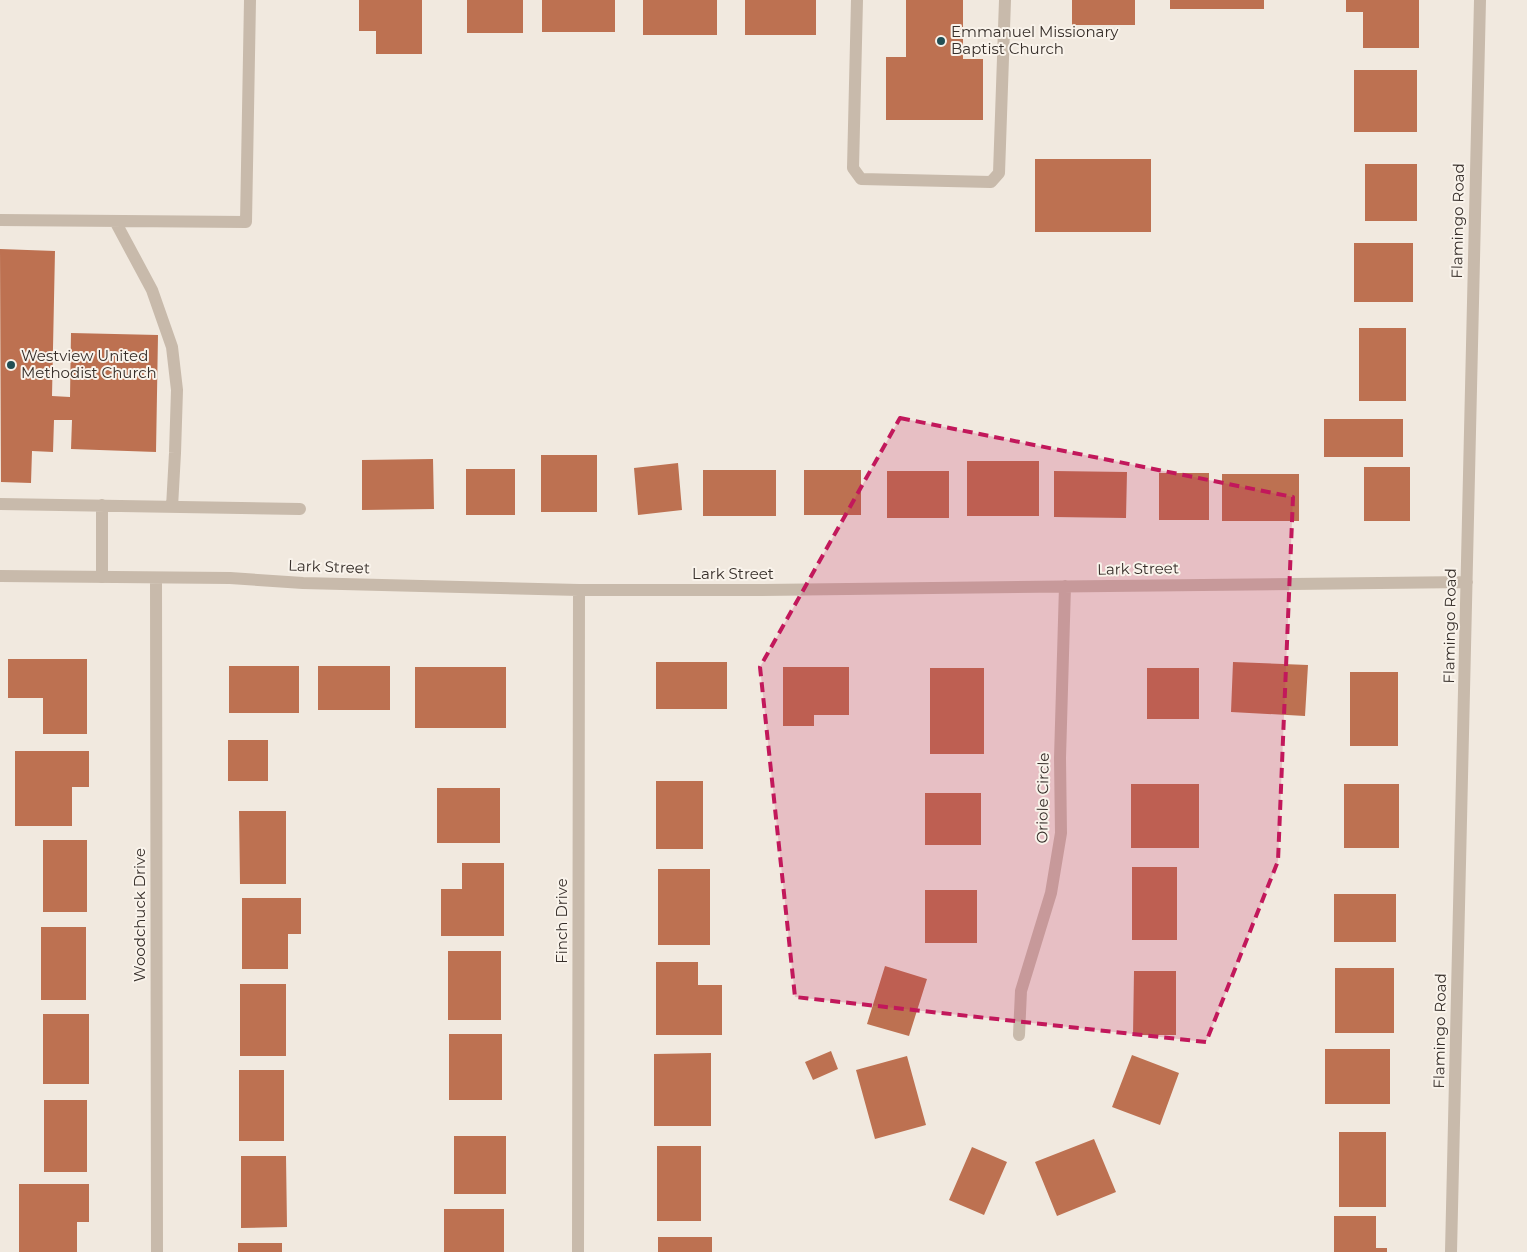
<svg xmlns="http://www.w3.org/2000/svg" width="1527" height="1252" font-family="Montserrat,sans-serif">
<rect width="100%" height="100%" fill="#f1e9df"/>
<!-- building -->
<path fill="#bd7151" d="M359,0h63v54h-46v-23h-17z
M467,0h56v33h-56z
M542,0h73v32h-73z
M643,0h74v35h-74z
M745,0h71v35h-71z
M906,0h57v59h20v61h-97v-63h20z
M1072,0h63v25h-63z
M1170,0h94v9h-94z
M1346,0h73v48h-56v-36h-17z
M1354,70h63v62h-63z
M1035,159h116v73h-116z
M1365,164h52v57h-52z
M1354,243h59v59h-59z
M0,249l55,2 -3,145 18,1 1,-64 87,2 -2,117 -85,-3 1,-29h-18l-1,32 -21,-1 -1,32 -30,-1z
M1359,328h47v73h-47z
M1324,419h79v38h-79z
M541,455h56v57h-56z
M433,459l1,50 -72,1v-50z
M967,461h72v55h-72z
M678,463l4,47 -44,5 -4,-47z
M1364,467h46v54h-46z
M466,469h49v46h-49z
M703,470h73v46h-73z
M804,470h57v45h-57z
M887,471h62v47h-62z
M1054,471l73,1 -1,46 -72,-1z
M1159,473h50v47h-50z
M1222,474h77v47h-77z
M8,659h79v75h-44v-36h-35z
M656,662h71v47h-71z
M1233,662l75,3 -3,51 -74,-4z
M229,666h70v47h-70z
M318,666h72v44h-72z
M415,667h91v61h-91z
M783,667h66v48h-35v11h-31z
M930,668h54v86h-54z
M1147,668h52v51h-52z
M1350,672h48v74h-48z
M228,740h40v41h-40z
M15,751h74v36h-17v39h-57z
M656,781h47v68h-47z
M1131,784h68v64h-68z
M1344,784h55v64h-55z
M437,788h63v55h-63z
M925,793h56v52h-56z
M239,811h47v73h-46z
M43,840h44v72h-44z
M462,863h42v73h-63v-47h21z
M1132,867h45v73h-45z
M658,869h52v76h-52z
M925,890h52v53h-52z
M1334,894h62v48h-62z
M242,898h59v36h-13v35h-46z
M41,927h45v73h-45z
M448,951h53v69h-53z
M656,962h42v23h24v50h-66z
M885,966l42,13 -18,57 -42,-12z
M1335,968h59v65h-59z
M1134,971h42v64h-43z
M240,984h46v72h-46z
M43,1014h46v70h-46z
M449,1034h53v66h-53z
M1325,1049h65v55h-65z
M831,1051l7,18 -25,11 -8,-18z
M711,1053v73h-57v-72z
M1132,1055l47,18 -19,52 -48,-18z
M907,1056l19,69 -51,14 -19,-69z
M239,1070h45v71h-45z
M44,1100h43v72h-43z
M1339,1132h47v75h-47z
M454,1136h52v58h-52z
M1094,1139l22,53 -59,24 -22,-54z
M657,1146h44v75h-44z
M972,1147l35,15 -23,53 -35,-15z
M241,1156h45l1,71 -46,1z
M19,1184h70v38h-12v30h-58z
M444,1209h60v43h-60z
M1334,1216h42v32h11v4h-53z
M658,1237h54v15h-54z
M238,1243h44v9h-44z"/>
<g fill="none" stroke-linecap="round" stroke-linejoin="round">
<!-- lane -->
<path stroke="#c8baab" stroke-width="12" d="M857,0l-4,168 8,11 130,3 8,-9 6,-173
M0,220l246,2 4,-222
M115,221l37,69 20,57 5,43 -2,63 -3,54
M0,504l300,5
M102,505v72"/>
<!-- street -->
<path stroke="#c8baab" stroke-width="12" d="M0,576l230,2 73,5 276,7h180l708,-8
M156,578l1,674
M1019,1035l2,-44 30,-98 10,-60 -1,-75 5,-172
M578,1252l1,-662
M1451,1252l29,-1252"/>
</g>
<!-- marked area -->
<path fill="#c2185b" fill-opacity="0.2" stroke="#c2185b" stroke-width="4" stroke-dasharray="10 6" stroke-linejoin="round" d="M900,418l393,79 -15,364 -72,181 -411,-45 -35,-330z"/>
<!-- markers -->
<g fill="#224f55" stroke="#f9f3eb" stroke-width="2">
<circle cx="941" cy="41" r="5"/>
<circle cx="11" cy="365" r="5"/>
</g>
<g text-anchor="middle" stroke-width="4" stroke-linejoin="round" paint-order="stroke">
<!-- poi labels -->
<g font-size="15" fill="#372f2a" stroke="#f9f3eb" text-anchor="start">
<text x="951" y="37">Emmanuel Missionary<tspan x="951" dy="17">Baptist Church</tspan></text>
<text x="21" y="361">Westview United<tspan x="21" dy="17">Methodist Church</tspan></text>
</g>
<!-- street labels -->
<g font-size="15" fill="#372f2a" stroke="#f9f3eb">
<text transform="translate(1458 221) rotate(-89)" y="5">Flamingo Road</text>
<text transform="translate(329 567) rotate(2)" y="5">Lark Street</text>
<text transform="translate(1138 569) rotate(-1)" y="5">Lark Street</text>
<text x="733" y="579">Lark Street</text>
<text transform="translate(1450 626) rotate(-89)" y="5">Flamingo Road</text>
<text transform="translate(1043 798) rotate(-89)" y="5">Oriole Circle</text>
<text transform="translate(140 915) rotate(-90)" y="5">Woodchuck Drive</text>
<text transform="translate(562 921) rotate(-90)" y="5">Finch Drive</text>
<text transform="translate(1440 1031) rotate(-89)" y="5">Flamingo Road</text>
</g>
</g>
</svg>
